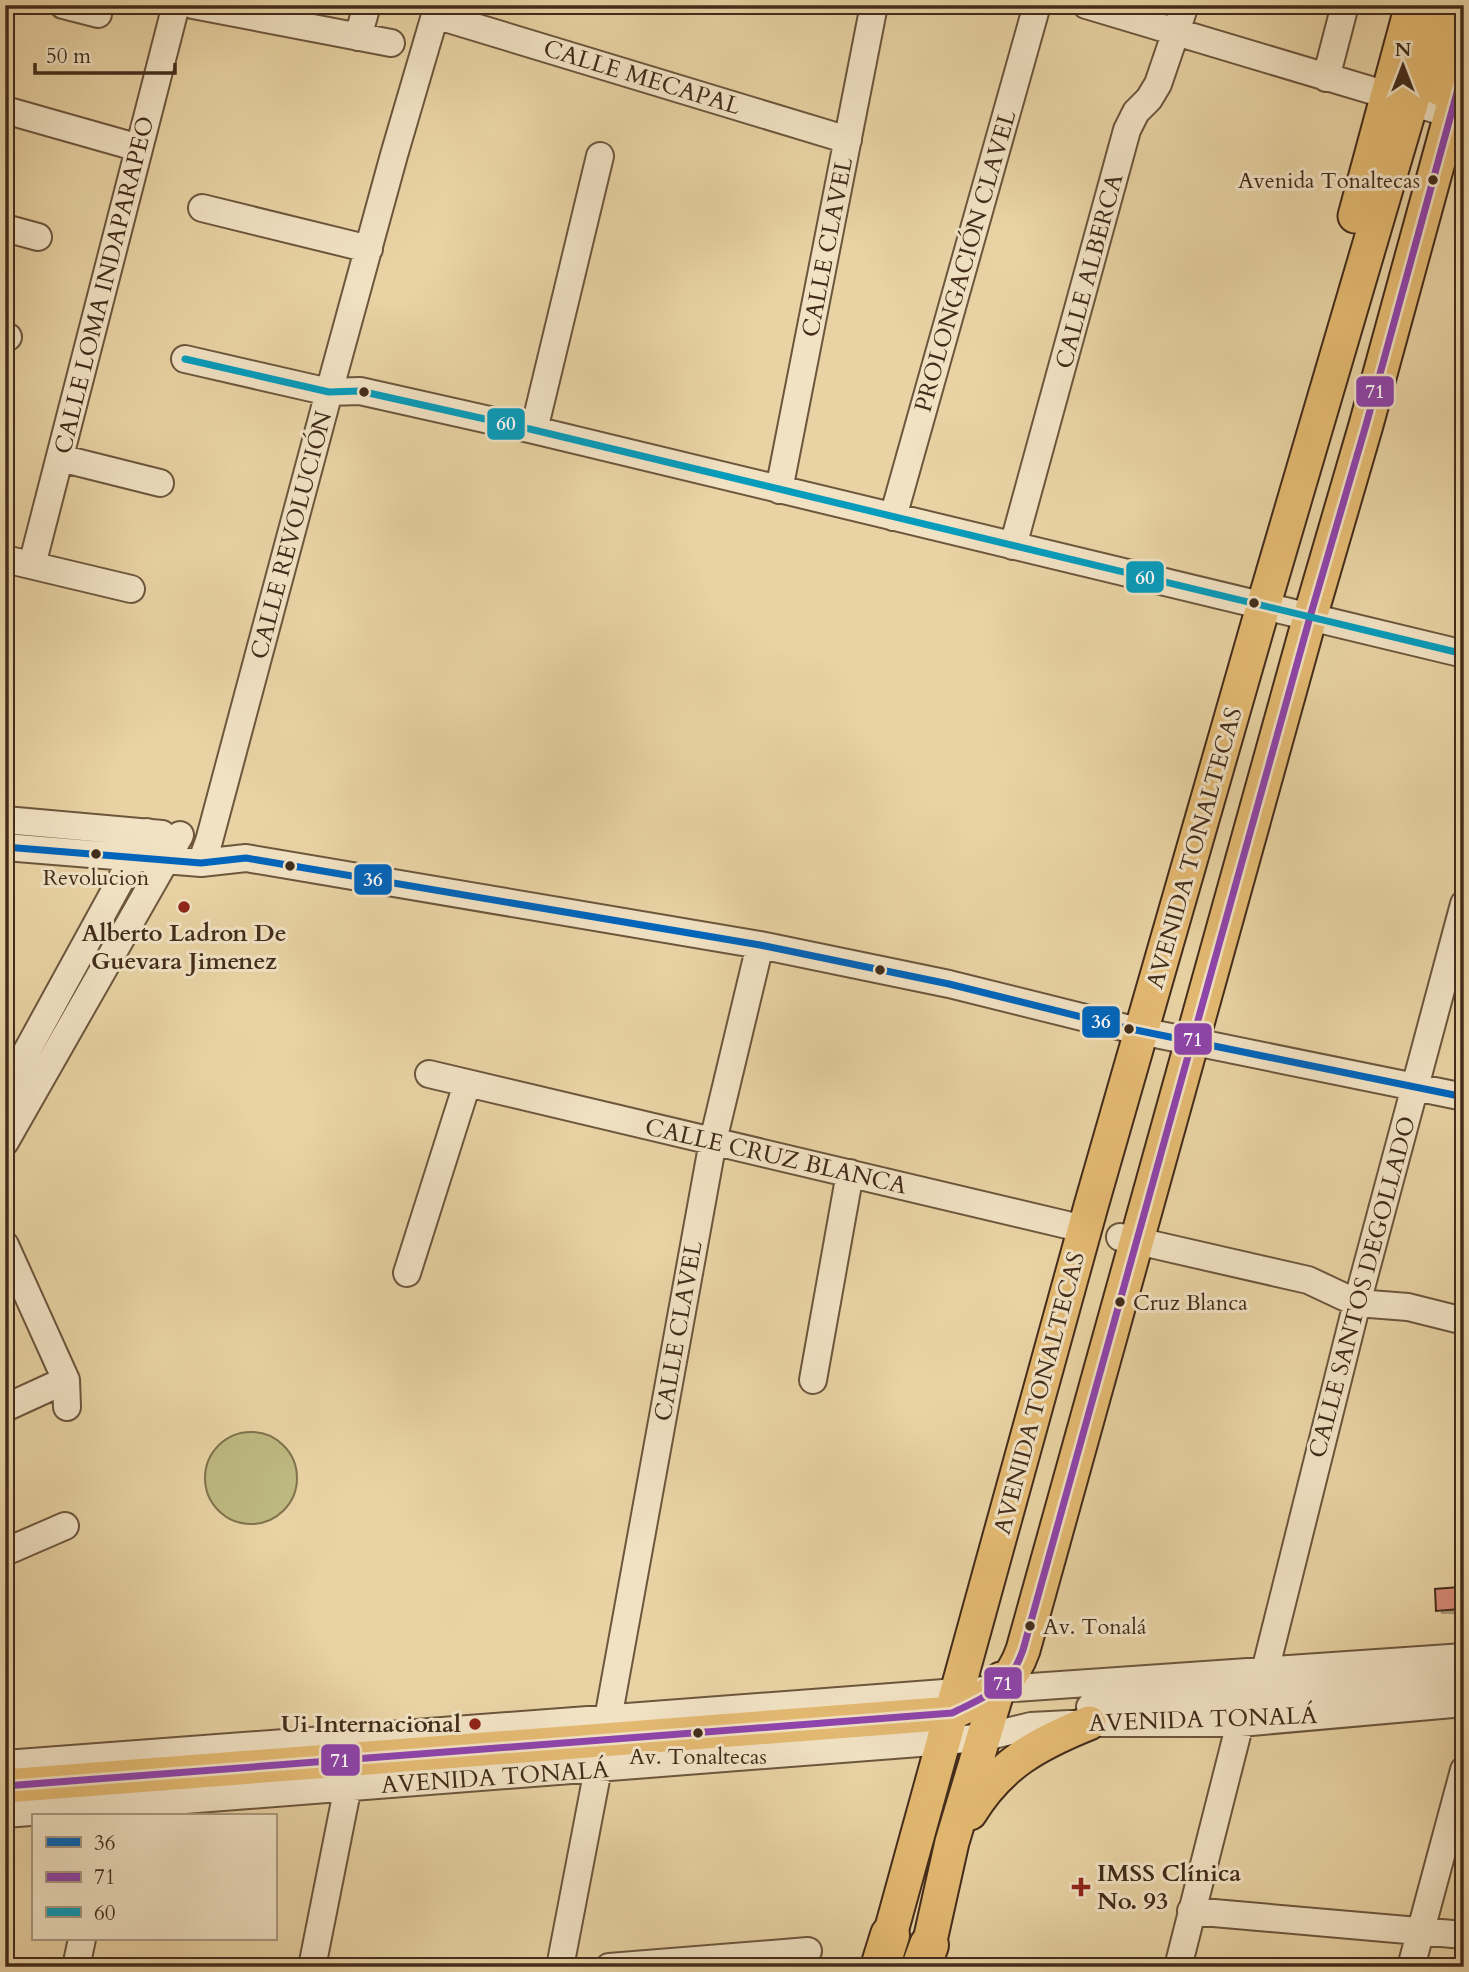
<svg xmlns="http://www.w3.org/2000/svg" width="1469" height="1972" font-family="Cardo,serif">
<defs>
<filter id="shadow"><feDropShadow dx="6" dy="6" stdDeviation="0" flood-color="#0004"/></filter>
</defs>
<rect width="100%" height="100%" fill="#e9d3a4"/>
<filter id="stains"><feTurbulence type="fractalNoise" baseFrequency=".00286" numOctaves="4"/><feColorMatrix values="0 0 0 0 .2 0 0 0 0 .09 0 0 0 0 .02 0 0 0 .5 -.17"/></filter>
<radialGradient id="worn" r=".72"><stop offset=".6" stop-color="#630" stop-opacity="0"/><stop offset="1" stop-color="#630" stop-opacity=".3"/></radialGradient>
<!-- grass -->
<path fill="#beba81" stroke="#80734e" stroke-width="2" d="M205 1478a46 46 0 1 1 92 0a46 46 0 1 1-92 0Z"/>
<!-- building -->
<path fill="#d88b78" stroke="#432c1b" stroke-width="2" filter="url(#shadow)" d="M1459,1587l1,22 -24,2 -1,-22z"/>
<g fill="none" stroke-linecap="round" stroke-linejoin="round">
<defs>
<path id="minor" d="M63,5l35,9
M193,5l198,38
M1086,5l378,113
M435,15l413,125
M358,37l9,-32
M1326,78l19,-73
M5,110l134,38
M202,208l167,41
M5,228l33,9
M5,336l3,1
M185,359l144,33 31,-1 174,39 930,224
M534,430l66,-274
M60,458l100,25
M779,490l95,-485
M893,517l144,-512
M1013,546l114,-416 9,-18 13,-13 9,-15 27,-79
M5,559l126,30
M32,565l144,-560
M5,820l157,14
M5,847l196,16 45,-5 514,87 189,39 177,44 338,69
M201,863l8,-22 120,-449 65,-237 44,-150
M429,1074l655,155
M5,1091l142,-259
M5,1142l175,-307
M1120,1237l188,43 49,23 51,4 56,14
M5,1245l61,135 1,27
M407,1273l60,-189
M813,1380l37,-207
M5,1408l61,-28
M5,1552l60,-26
M1265,1671l92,-368 107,-399
M1090,1707l374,-25
M608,1719l105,-578 47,-196
M5,1764l952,-72 507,-35
M5,1814l940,-73 40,-4 46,-11 58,-3h151l224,-20
M1191,1911l273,24
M76,1967l6,-28
M312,1967l39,-196
M560,1967l38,-198
M609,1967l199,-16
M1178,1967l62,-244
M1411,1967l53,-197"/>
<path id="major" d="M1440,89l24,-82
M1355,216l57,-211
M5,1786l947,-73c34,-17 57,-23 71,-63l287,-1033 56,-192 98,-358
M970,1813c30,-49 67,-69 119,-90
M890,1935l201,-729 172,-599 177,-602
M929,1945l23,-103 49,-163"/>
<path id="highway" d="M880,1967l10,-32
M921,1967l8,-22"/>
</defs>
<!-- minor casing -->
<use href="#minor" stroke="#6c563d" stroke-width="30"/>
<!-- major casing -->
<use href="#major" stroke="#432c1b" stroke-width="37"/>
<!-- highway casing -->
<use href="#highway" stroke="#432c1b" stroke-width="42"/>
<!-- minor -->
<use href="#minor" stroke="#f1e2c4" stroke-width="26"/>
<!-- major -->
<use href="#major" stroke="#e4ba72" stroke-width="33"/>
<!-- highway -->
<use href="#highway" stroke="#e4ba72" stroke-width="38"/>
<defs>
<path id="bus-1" d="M5,847l196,16 45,-5 514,87 189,39 177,44 338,69"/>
<path id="bus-2" d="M5,1786l947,-73c34,-17 57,-23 71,-63l287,-1033 56,-192 98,-358"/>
<path id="bus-3" d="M185,359l144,33 31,-1 174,39 930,224"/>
</defs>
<!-- bus-1 casing -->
<use href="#bus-1" stroke="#f1e2c4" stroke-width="12"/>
<!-- bus-2 casing -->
<use href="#bus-2" stroke="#f1e2c4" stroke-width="12"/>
<!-- bus-3 casing -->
<use href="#bus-3" stroke="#f1e2c4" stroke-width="12"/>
<!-- bus-1 -->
<use href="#bus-1" stroke="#0065bd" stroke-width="7"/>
<!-- bus-2 -->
<use href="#bus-2" stroke="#8e44ad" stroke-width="7"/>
<!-- bus-3 -->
<use href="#bus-3" stroke="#079cbc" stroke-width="7"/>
</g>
<!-- markers -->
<g fill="#432c1b" stroke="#f1e2c4" stroke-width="2.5">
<circle cx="1433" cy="180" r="6"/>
<circle cx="364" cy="392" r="6"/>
<circle cx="1254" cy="603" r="6"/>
<circle cx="96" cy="854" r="6"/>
<circle cx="290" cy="866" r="6"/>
<circle cx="880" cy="970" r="6"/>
<circle cx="1129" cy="1029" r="6"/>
<circle cx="1120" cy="1302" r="6"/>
<circle cx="1030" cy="1626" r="6"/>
<circle cx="698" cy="1733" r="6"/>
</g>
<g fill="#8f2418" stroke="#f1e2c4" stroke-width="2.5">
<circle cx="184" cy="907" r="7"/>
<circle cx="475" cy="1724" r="7"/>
<path d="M1077.5 1876.5h7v7h7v7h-7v7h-7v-7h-7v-7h7z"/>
</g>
<g text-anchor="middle" stroke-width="6" stroke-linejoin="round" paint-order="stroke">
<!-- bus labels -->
<g font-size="22" fill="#432c1b" stroke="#f1e2c4">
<text x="1420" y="188" text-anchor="end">Avenida Tonaltecas</text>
<text x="96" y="885">Revolucion</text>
<text x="1133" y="1310" text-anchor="start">Cruz Blanca</text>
<text x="1043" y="1634" text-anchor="start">Av. Tonalá</text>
<text x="698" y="1764">Av. Tonaltecas</text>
</g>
<!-- street labels -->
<g font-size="24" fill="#432c1b" stroke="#f1e2c4">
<text transform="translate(642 77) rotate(17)" y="8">CALLE MECAPAL</text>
<text transform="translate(827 247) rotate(-79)" y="8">CALLE CLAVEL</text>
<text transform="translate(965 261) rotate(-74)" y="8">PROLONGACIÓN CLAVEL</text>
<text transform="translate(1089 271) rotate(-75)" y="8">CALLE ALBERCA</text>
<text transform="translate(104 285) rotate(-76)" y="8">CALLE LOMA INDAPARAPEO</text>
<text transform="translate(291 535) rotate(-75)" y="8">CALLE REVOLUCIÓN</text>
<text transform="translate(1194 848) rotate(-74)" y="8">AVENIDA TONALTECAS</text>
<text transform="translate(776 1156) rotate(13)" y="8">CALLE CRUZ BLANCA</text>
<text transform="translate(1362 1287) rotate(-75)" y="8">CALLE SANTOS DEGOLLADO</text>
<text transform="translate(678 1331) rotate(-80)" y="8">CALLE CLAVEL</text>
<text transform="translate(1039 1393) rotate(-75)" y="8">AVENIDA TONALTECAS</text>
<text transform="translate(1203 1719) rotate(-2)" y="8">AVENIDA TONALÁ</text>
<text transform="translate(495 1777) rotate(-4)" y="8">AVENIDA TONALÁ</text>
</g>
<!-- poi labels -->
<g font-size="24" font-weight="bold" fill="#432c1b" stroke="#f1e2c4">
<text x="184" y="941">Alberto Ladron De<tspan x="184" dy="28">Guevara Jimenez</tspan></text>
<text x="461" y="1732" text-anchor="end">Ui Internacional</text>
<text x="1097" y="1881" text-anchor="start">IMSS Clínica<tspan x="1097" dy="28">No. 93</tspan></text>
</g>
</g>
<g stroke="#f1e2c4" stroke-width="2.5">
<rect x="1355" y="375" width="40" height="33" rx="7" fill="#8e44ad"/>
<rect x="486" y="407" width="40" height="34" rx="7" fill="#079cbc"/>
<rect x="1125" y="560" width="40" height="34" rx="7" fill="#079cbc"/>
<rect x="353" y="863" width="40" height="33" rx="7" fill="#0065bd"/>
<rect x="1081" y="1005" width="40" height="34" rx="7" fill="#0065bd"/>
<rect x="1173" y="1022" width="40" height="34" rx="7" fill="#8e44ad"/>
<rect x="983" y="1666" width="40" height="34" rx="7" fill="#8e44ad"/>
<rect x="320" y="1743" width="41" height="34" rx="7" fill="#8e44ad"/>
</g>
<g font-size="19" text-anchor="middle" font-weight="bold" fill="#fff">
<text x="1375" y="398">71</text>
<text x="506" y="430">60</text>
<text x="1145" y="584">60</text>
<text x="373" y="886">36</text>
<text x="1101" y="1028">36</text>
<text x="1193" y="1046">71</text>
<text x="1003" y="1690">71</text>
<text x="340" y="1767">71</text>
</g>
<!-- margin -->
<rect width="1469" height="1972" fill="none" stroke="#e9d3a4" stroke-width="28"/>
<rect x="7" y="7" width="1455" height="1958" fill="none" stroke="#432c1b" stroke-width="3.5"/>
<rect x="14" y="14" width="1441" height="1944" fill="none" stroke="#432c1b" stroke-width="2"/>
<!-- legend -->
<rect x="32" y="1814" width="245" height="126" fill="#f1e2c4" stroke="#ab9980" stroke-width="2"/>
<rect x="46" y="1837" width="35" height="10" fill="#0065bd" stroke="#ab9980" stroke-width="2"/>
<text x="94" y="1850" font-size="21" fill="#432c1b">36</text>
<rect x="46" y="1872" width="35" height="10" fill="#8e44ad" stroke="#ab9980" stroke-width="2"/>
<text x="94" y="1884" font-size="21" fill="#432c1b">71</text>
<rect x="46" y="1907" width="35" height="10" fill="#079cbc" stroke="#ab9980" stroke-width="2"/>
<text x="94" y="1920" font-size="21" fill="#432c1b">60</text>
<!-- north arrow -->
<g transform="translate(1403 66)" stroke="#f1e2c4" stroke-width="5" paint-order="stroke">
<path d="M0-5L12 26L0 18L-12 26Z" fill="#432c1b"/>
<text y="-10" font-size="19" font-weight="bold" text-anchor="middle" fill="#432c1b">N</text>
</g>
<!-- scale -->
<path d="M35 63v10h140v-10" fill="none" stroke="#432c1b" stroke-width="3.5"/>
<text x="46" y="63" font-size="21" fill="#432c1b" stroke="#f1e2c4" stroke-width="5" paint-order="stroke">50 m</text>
<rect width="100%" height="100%" filter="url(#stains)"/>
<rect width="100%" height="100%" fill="url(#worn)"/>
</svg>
